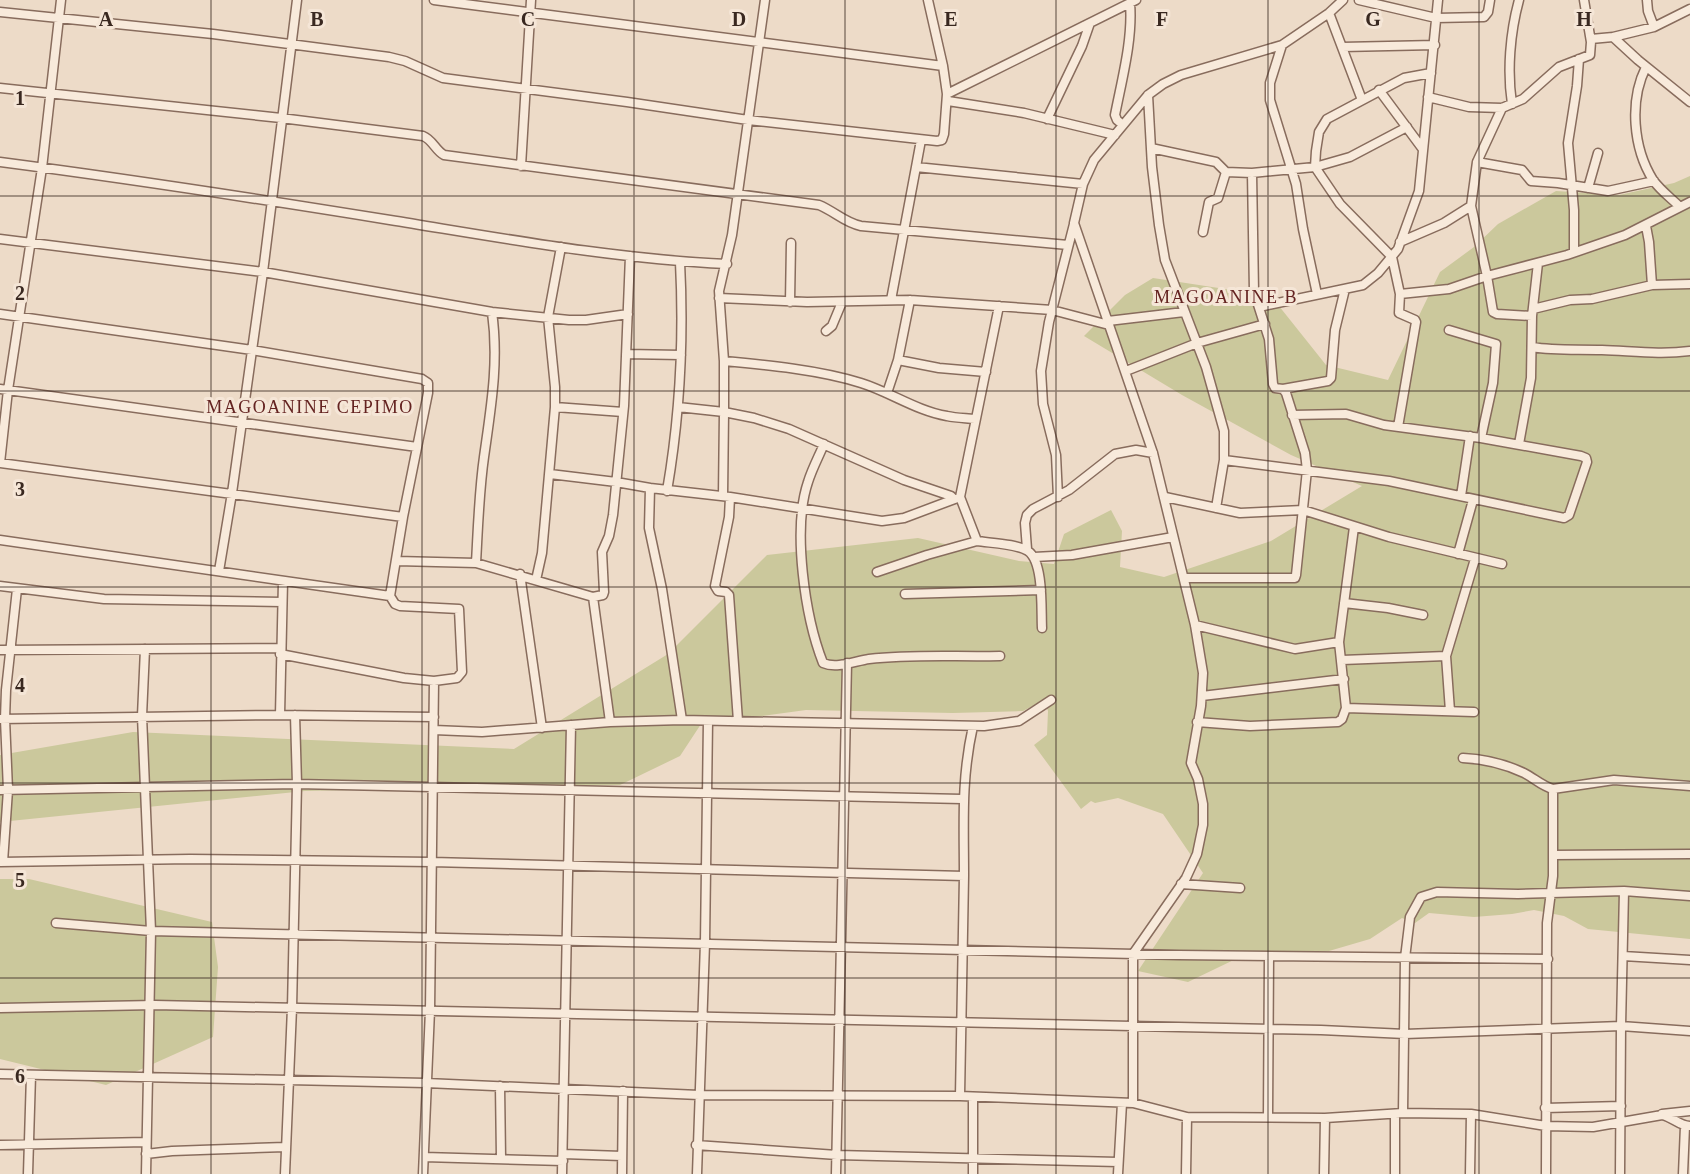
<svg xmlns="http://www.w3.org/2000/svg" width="1690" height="1174" font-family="Georgia,serif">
<rect width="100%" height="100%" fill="#eddbc8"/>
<!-- green -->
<path fill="#cbc89c" d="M1690,176v763l-102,-10 -24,-13 -30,-6 -22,4 -38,3 -45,-4 -14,10 -13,-5 -32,21 -41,12 -87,5 -54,26 -50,-11 65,-98 -40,-59 -45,-16 -23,5 -4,-2 -10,8 -47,-64 13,-10 1,-24 -4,-11 -21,11 -70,2 -147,-3 -81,11h-22l-23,35 -60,29 -315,6 -305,31v-67l133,-23 381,17 154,-95 99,-99 151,-17 101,23 35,3 10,-30 47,-24 11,21 -2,36 44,10 107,-36 91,-55 -71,-31 -109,-60 -98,-59 41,-41 28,-17 118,18 55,69 62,15 52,-108 34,-25 24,-23 58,-33 63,4 55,-12z
M0,879h29l183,43 6,45 -5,70 -107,48 -106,-26z"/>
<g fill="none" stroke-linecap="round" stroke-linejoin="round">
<defs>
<path id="street" d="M434,0l509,66
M1359,0l77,18 48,-1 4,-5 2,-12
M1647,0l1,11 6,16
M0,12l213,22 176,23 16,4 38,17 184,24 121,18 189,21 5,-1 2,-6 3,-40 -4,-28 -15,-66
M1329,13l33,87
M1613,37l41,-10 36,-18
M1591,39l22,-2 25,23 52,42
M1282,45l-12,38v17l26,84 7,45 14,65
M1342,47l93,-2
M1646,67c-17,34 -13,81 7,113 7,10 19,19 27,27
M0,88l281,30 142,18c10,4 12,14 21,19l375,50c15,6 26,18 42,21l207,19
M1379,90l43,58
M947,94l189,-94
M1148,95l4,72 7,58 6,35 41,107 18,64v29l-8,48
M1428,97l41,10 33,1 21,-9 36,-32 31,-12 1,-13 -7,-42
M948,101l76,12 91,22
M1512,104c-5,-33 -2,-71 7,-104
M1502,108l-25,54 45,8 9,11 27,2 50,8 46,-10
M1047,119l35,-73 8,-23
M1123,125l-6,-5 -2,-5c7,-36 18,-76 15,-112
M1151,148l65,14 10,10 26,1 63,-6 35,-10 57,-30
M0,162c130,17 260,37 390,58 112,18 224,39 337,44
M521,166l10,-166
M916,167l5,-27
M1588,188l10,-35
M1471,206l16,70 6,36 4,2 35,2
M1646,226l3,16 3,43
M1203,232l6,-30 9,-4 8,-26
M0,239l263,33 229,40 77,8h17l42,-6
M1400,242l44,-19 27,-17 6,-44
M1574,252v-42l-6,-67 9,-57 2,-27
M1400,294l49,-5 38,-13 80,-21 58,-20 65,-33
M719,298l88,4 103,-2 142,10 57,15
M891,300l25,-133 167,17
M790,302l1,-59
M999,306l-39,191 17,44c13,2 41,3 51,10 16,11 13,59 14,77
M1259,307l104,-22 15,-12 20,-24 21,-58 19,-191
M1533,309l37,-9 22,-1 60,-14 38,-1
M0,314l252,36 170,29 6,4v10l-25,124 -13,79 5,8 5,2 59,3 3,63 -5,6 -23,3 -30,-3 -124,-24
M1108,321l76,-9
M1449,330l47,14 -3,39 -12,55
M826,331l6,-5 10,-24
M1532,347c24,4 46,2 70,3 30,1 58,5 88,1
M626,354l55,1
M898,360l12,-60
M724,361c43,4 96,9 137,22 29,9 56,28 86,33 9,2 19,2 28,3
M1126,371l71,-28 68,-19
M0,389l417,58
M1283,389l45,-8 3,-3 4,-48 10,-41
M887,393l11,-33 41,8 47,4
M555,407l68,5
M678,407l46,5v-51l-5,-70 13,-56 33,-235
M1398,427l18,-105 -1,-2 -16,-7 1,-19 -8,-37 -52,-53 -25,-37 1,-16 3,-19 8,-13 77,-41 27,-5
M824,444c-5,12 -12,25 -16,38 -16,47 -3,135 15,181 14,6 32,-2 46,-4 43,-5 87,-2 131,-3
M1519,444l12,-66 1,-62 6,-53
M1224,460l165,21 175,37 5,-3 18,-53 -1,-4 -5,-2 -100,-18 -97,-13 -38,-11 -54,1
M0,463l8,-73 34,-222 19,-168
M0,463l403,54
M550,474l66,8 34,6
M667,491c13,-76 17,-152 13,-229
M723,496l1,-84 30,6 35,11 115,51 47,16 3,3
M1461,496l9,-60
M730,497l-1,20 -14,69 3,5 8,1 3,3 9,126
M1058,497l-2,-42 -13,-51 -2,-33 8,-49 25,-98
M1165,497l75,16 63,-3 86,27 113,27
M0,540l390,56
M1027,549l-2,-26 2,-8 6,-6 36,-19 46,-36 21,-4 17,3
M1458,554l15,-54
M1034,557l38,-2 101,-18
M397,561l79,2 117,34 17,125
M476,563c2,-35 3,-71 8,-106 7,-50 15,-95 8,-145
M219,571l13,-78 31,-221 34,-272
M877,572l50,-17 50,-14
M520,574l22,154
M1184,578h111l1,-3 11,-105 -2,-17 -19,-60 -3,-4 -8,-1 -2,-4 -4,-45 -15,-47 -2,-119
M536,580l6,-27 13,-146v-20l-7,-70 13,-70
M0,586l104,13 178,3
M905,594l136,-4
M593,597l10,-2 1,-3 -2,-40 7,-16 4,-21 11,-109 6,-150
M1344,603l44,5 35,7
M1195,625l100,24 44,-7
M145,649l-3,67 9,215 -5,243
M0,650l280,-2
M1342,660l104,-4
M1202,696l142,-17
M1346,708l128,4
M1450,711l-4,-55 29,-97
M280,715l3,-134
M0,719l280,-4 154,2
M682,720l-20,-131 -13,-61 1,-40 80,9 152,24 22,-3 56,-21
M1197,722l53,4 88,-4 4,-3 4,-11 -7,-66 15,-115
M434,730l48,2 128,-10 72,-2 302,6 35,-5 32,-21
M1463,758c20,1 42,6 61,15 10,5 18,13 29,16l61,-9 76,6
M0,790l297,-6 665,15
M1553,855l137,-1
M0,862l190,-3 242,3 532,14
M3,862l5,-72 -3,-71 1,-29 11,-101
M1181,884l59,4
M1624,891l-3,135 69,5
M56,923l95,8 1028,24 369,4
M1623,956l67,4
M0,1008l155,-3 1166,25 84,4 216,-8 -1,148
M0,1074l426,9 273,12 261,1 173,7 54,14 138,1 78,-5 68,1 75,12 47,1 69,-12c11,2 17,11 28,11
M500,1086l1,72
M960,1096c1,-73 3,-146 4,-220 0,-54 -3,-96 9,-150
M1133,1103v-149l53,-76 11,-24 6,-29v-21l-5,-25 -7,-16 10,-57 2,-33 -8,-48 -42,-172 -79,-230 9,-39 11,-24 54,-65 15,-11 18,-9 101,-30 47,-32 14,-13
M1545,1108l76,-2
M1403,1113l2,-155 5,-41 11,-20 16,-5 81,2 106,-3 66,5
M1395,1114v60
M1662,1114l28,-3
M1268,1117l1,-161
M0,1145l146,-3
M696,1145l141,10 281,7
M146,1154l26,-3 113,-4
M563,1154l59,2
M424,1157l139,4
M28,1174l3,-99
M285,1174l7,-166 5,-224 -2,-69
M423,1174l7,-164 4,-329
M562,1174l9,-449
M622,1174l1,-83
M697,1174l8,-231 3,-222
M836,1174l11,-511
M973,1174v-77
M1118,1174l4,-71
M1186,1174l1,-57
M1324,1174l1,-56
M1470,1174l1,-60
M1546,1174l1,-251 6,-47v-87
M1683,1174l2,-48"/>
</defs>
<!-- street casing -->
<use href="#street" stroke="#886c5d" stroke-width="11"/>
<!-- street -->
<use href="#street" stroke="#f8eadb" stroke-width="8"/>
</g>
<!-- grid -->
<path fill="none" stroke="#392820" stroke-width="1.5" stroke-opacity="0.55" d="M211,0v1174M422,0v1174M634,0v1174M845,0v1174M1056,0v1174M1268,0v1174M1479,0v1174M0,196h1690M0,391h1690M0,587h1690M0,783h1690M0,978h1690"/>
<g text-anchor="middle" stroke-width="6" stroke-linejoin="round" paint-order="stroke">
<!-- neighbourhood labels -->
<g font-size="18" letter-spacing="1.5" fill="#642321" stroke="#f5e6d7">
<text x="1226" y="303">MAGOANINE B</text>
<text x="310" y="413">MAGOANINE CEPIMO</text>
</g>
</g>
<g font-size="20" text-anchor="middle" font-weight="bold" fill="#392820" stroke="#f5e6d7" stroke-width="6" stroke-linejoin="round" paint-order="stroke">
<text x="106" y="26">A</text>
<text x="317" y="26">B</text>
<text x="528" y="26">C</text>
<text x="739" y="26">D</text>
<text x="951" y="26">E</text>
<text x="1162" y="26">F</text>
<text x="1373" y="26">G</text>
<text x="1584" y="26">H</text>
<text x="20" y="105">1</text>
<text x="20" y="300">2</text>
<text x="20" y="496">3</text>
<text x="20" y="692">4</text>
<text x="20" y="887">5</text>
<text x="20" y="1083">6</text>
</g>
</svg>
